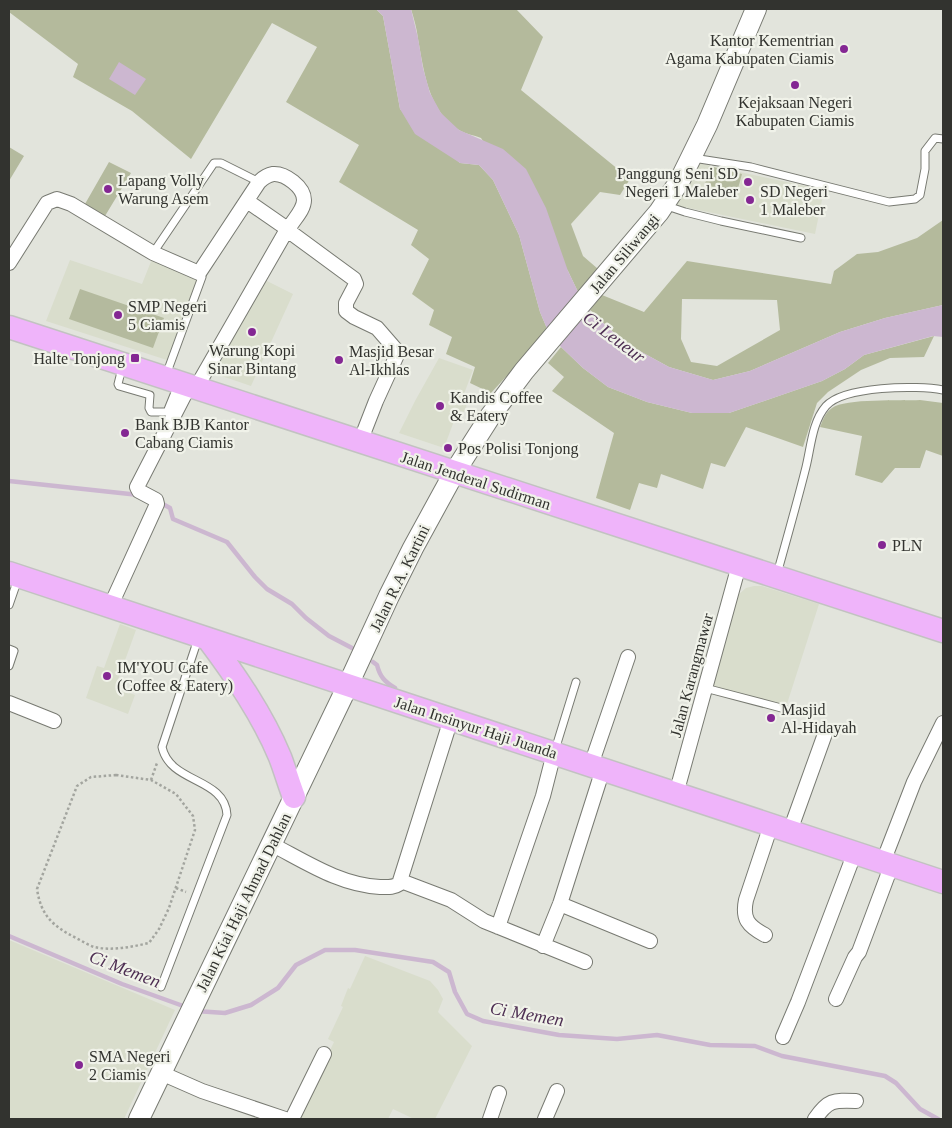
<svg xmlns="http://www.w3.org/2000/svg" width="952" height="1128" font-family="Georgia,serif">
<rect width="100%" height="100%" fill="#e2e4dc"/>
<!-- built -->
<path fill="#d9ddcc" d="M698,163l126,27 -9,44 -141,-29z
M152,259l50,18 -32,84 -124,-40 24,-61 72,24z
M261,278l32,16 -42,92 -44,-15z
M439,358l34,12 -9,24 6,3 -6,15 -6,-2 -14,38 -45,-15 16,-32z
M754,586h8l57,18 -33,103 -74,-21 27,-92 7,-6z
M120,624l16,6 -21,58 20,7 -7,19 -42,-16 11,-32 7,2z
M9,940l166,70 -51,109h-115z
M365,956l65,25 8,9 5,9 -5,13 34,34 -37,73h-21l-21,-10 -5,10h-83l-7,-3 36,-74 -6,-3 15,-32 -2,-1 7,-18 2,1z"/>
<!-- green -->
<path fill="#b4ba9e" d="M9,147l15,9 -15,25z
M109,162l22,11 -26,43 -20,-12z
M709,166l33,8 -5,18 -32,-7z
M80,289l84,29 -11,30 -84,-29z"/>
<!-- forest -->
<path fill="#b4ba9c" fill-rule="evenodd" d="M9,9h367l7,7 17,93 60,54 19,2 14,15 26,55 21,77 8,19 -57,62 -21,-10 5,-16 -29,-13 6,-17 -23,-12 5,-15 -22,-16 17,-35 -18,-14 7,-15 -79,-48 20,-37 -73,-43 31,-55 -45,-24 -81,136 -59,-48 -59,-34 5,-13 -69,-52z
M411,9h105l27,28 -22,53 109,89 -10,16 -20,-3 -29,32 12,32 15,13 -19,25 -11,-23 -87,-133c-7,-3 -16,-4 -22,-8 -31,-19 -35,-59 -41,-91 -1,-10 -4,-20 -7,-30z
M943,220v85l-58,13 -45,14 -90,39 -37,9 -44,-13 -44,-24 -35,-33 12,-15 42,17 43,-51 144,23 3,-13 23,-17 21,-2 39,-14zM682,299l95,1 3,30 -63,36 -26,-4 -10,-23z
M934,336l-10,21 -34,1 -29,12 -33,22 -11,11 -14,44 -57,-20 -21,40 -14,-4 -8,26 -42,-15 -4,14 -18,-5 -9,27 -34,-12 18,-65 -62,-42 12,-14 -16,-14 13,-16 22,21 25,19 39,15 45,11h37l93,-32 23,-12 19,-14z
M920,400l23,3v53l-17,-6 -6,18h-25l-13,15 -27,-8 7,-39 -42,-9c3,-7 5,-14 12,-19 13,-10 70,-7 88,-8z"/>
<!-- water -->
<path fill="#ccb7d0" d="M376,9h35l7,29 5,30 7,25 11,20 18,17 44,19 23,20 20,39 22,63 11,23 10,16 36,33 44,24 44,13 37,-9 90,-39 45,-14 58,-13v32l-10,-1 -69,19 -19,14 -23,12 -93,32h-37l-45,-11 -39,-15 -25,-19 -22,-21 -13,-16 -8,-19 -21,-77 -26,-55 -14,-15 -19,-2 -45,-29 -15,-25 -17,-93z
M119,62l27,17 -11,16 -26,-16z"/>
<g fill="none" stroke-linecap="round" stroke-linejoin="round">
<!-- stream -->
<path stroke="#ccb7d0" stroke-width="4.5" d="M9,481l130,14
M159,502l11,6 3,11 54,23 28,35 12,12 25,15 14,14 23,18 23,12
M373,662l4,3c3,12 8,17 18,23
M9,936l113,48 64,23
M196,1011l29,2 26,-8 27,-17 18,-23 29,-15h30l78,12 16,10 6,20 12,22 16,7 76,14 58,4 40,-4 53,10 45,1 27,10 103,20 11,7 24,26 18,10"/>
<defs>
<path id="service" d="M693,158l58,9 138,35 26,-3 5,-4 5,-26v-18l10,-13 8,1
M667,206l18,6 36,9 80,17
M153,253l61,-90h7l38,19
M122,368l-4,16 1,2 31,9 -1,13 2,4h16l11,-27
M166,375l36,-98 -3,-4
M777,574c10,-36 20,-71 29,-107 5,-20 6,-45 20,-61 18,-20 91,-21 117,-16
M9,605l9,-26
M9,649l5,2 -5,15
M705,688l80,21
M555,750l21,-68
M161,987l66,-172c-2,-38 -57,-31 -65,-68l36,-108"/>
<path id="minor" d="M9,263l38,-60 10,-4 14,5 82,49 46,20 60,-91c4,-4 8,-7 14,-8 12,-1 31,13 31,26 0,10 -10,19 -15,28l1,4 64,47 2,5 -10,19v8l8,6 23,11 20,23v4l-21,46 -16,41
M196,388l89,-155 4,-3 -42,-29
M110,607l47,-103 -1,-4 -17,-9 -2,-4 52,-101
M9,703l45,18
M591,765l37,-108
M676,794l63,-229
M790,831l36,-100
M271,844c35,18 69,41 109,43 7,0 13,1 19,-3l52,-165
M883,862l31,-80 29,-59
M401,881l50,19 33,21 101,41
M560,904l90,37
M498,927l45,-131 11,-43
M765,935c-17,-9 -23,-16 -19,-35l25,-75
M543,946l17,-42 43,-135
M836,999l19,-42 4,-5 33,-88
M783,1037l15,-35 57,-150
M161,1073l41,18 83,28
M292,1119l32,-65
M490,1119l9,-26
M545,1119l12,-28
M815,1119c13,-19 18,-19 41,-18"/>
<path id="secondary" d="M139,1119l209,-434 41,-89 24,-48 41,-75 37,-58 33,-44 135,-159 20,-30 28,-57 49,-116"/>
<path id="trunk" d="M9,327l934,304
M9,573l934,309
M208,639c27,36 54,75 72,118 5,13 9,27 14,40"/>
</defs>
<!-- service casing -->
<use href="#service" stroke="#787a72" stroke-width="9"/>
<!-- minor casing -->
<use href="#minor" stroke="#787a72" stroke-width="16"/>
<!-- secondary casing -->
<use href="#secondary" stroke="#787a72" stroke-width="22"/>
<!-- trunk casing -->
<use href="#trunk" stroke="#c2c2c1" stroke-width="25"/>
<!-- path -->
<path stroke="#a3a59f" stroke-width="2.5" stroke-dasharray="2.5 2.5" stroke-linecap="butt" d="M116,775l35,5 25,14 17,22 2,14 -26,78 -10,21 -10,14c-18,4 -37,8 -55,4 -6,-2 -12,-6 -18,-9 -23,-12 -35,-22 -39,-49l40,-103 14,-9z
M151,780l6,-17
M176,888l10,4"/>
<!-- service -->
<use href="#service" stroke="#fff" stroke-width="7"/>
<!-- minor -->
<use href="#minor" stroke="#fff" stroke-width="14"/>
<!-- secondary -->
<use href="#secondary" stroke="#fff" stroke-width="20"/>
<!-- trunk -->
<use href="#trunk" stroke="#efb4fa" stroke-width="22"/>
</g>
<!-- markers -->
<g fill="#842793" stroke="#f0f2e9" stroke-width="2">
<circle cx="844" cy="49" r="5"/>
<circle cx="795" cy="85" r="5"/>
<circle cx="748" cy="182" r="5"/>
<circle cx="108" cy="189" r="5"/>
<circle cx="750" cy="200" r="5"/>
<circle cx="118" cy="315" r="5"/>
<circle cx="252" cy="332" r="5"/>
<rect x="130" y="353" width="10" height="10" rx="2.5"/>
<circle cx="339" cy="360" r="5"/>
<circle cx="440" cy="406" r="5"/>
<circle cx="125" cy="433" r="5"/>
<circle cx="448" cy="448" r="5"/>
<circle cx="882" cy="545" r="5"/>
<circle cx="107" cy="676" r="5"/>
<circle cx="771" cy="718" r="5"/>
<circle cx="79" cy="1065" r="5"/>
</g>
<g text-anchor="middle" stroke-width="4.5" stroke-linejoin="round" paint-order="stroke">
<!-- poi labels -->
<g font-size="16" fill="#32332f" stroke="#f0f2e9" text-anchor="start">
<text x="834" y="46" text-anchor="end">Kantor Kementrian<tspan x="834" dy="18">Agama Kabupaten Ciamis</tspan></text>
<text x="795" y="108" text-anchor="middle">Kejaksaan Negeri<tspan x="795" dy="18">Kabupaten Ciamis</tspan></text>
<text x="738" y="179" text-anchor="end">Panggung Seni SD<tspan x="738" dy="18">Negeri 1 Maleber</tspan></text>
<text x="118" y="186">Lapang Volly<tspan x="118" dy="18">Warung Asem</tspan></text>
<text x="760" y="197">SD Negeri<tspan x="760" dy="18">1 Maleber</tspan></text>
<text x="128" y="312">SMP Negeri<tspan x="128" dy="18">5 Ciamis</tspan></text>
<text x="252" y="356" text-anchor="middle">Warung Kopi<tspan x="252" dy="18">Sinar Bintang</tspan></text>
<text x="349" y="357">Masjid Besar<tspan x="349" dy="18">Al-Ikhlas</tspan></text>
<text x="125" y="364" text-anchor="end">Halte Tonjong</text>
<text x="450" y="403">Kandis Coffee<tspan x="450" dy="18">&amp; Eatery</tspan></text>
<text x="135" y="430">Bank BJB Kantor<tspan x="135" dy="18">Cabang Ciamis</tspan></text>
<text x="458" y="454">Pos Polisi Tonjong</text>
<text x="892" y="551">PLN</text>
<text x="117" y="673">IM'YOU Cafe<tspan x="117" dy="18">(Coffee &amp; Eatery)</tspan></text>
<text x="781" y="715">Masjid<tspan x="781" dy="18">Al-Hidayah</tspan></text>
<text x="89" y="1062">SMA Negeri<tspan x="89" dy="18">2 Ciamis</tspan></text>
</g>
<!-- street labels -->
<g font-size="16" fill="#32332f" stroke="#f0f2e9">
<text transform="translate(624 253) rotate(-50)" y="6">Jalan Siliwangi</text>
<text transform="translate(476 480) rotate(18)" y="6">Jalan Jenderal Sudirman</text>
<text transform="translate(399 578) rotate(-64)" y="6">Jalan R.A. Kartini</text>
<text transform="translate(691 675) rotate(-75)" y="6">Jalan Karangmawar</text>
<text transform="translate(476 727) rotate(18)" y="6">Jalan Insinyur Haji Juanda</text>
<text transform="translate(243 902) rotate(-64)" y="6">Jalan Kiai Haji Ahmad Dahlan</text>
</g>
<!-- water labels -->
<g font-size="18" font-style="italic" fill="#4e2f53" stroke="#f0f2e9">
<text transform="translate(614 337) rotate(37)" y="6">Ci Leueur</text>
<text transform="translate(125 969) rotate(21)" y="6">Ci Memen</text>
<text transform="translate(527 1014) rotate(10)" y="6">Ci Memen</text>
</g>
</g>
<!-- border -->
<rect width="952" height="1128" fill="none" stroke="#32332f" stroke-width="20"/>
</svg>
